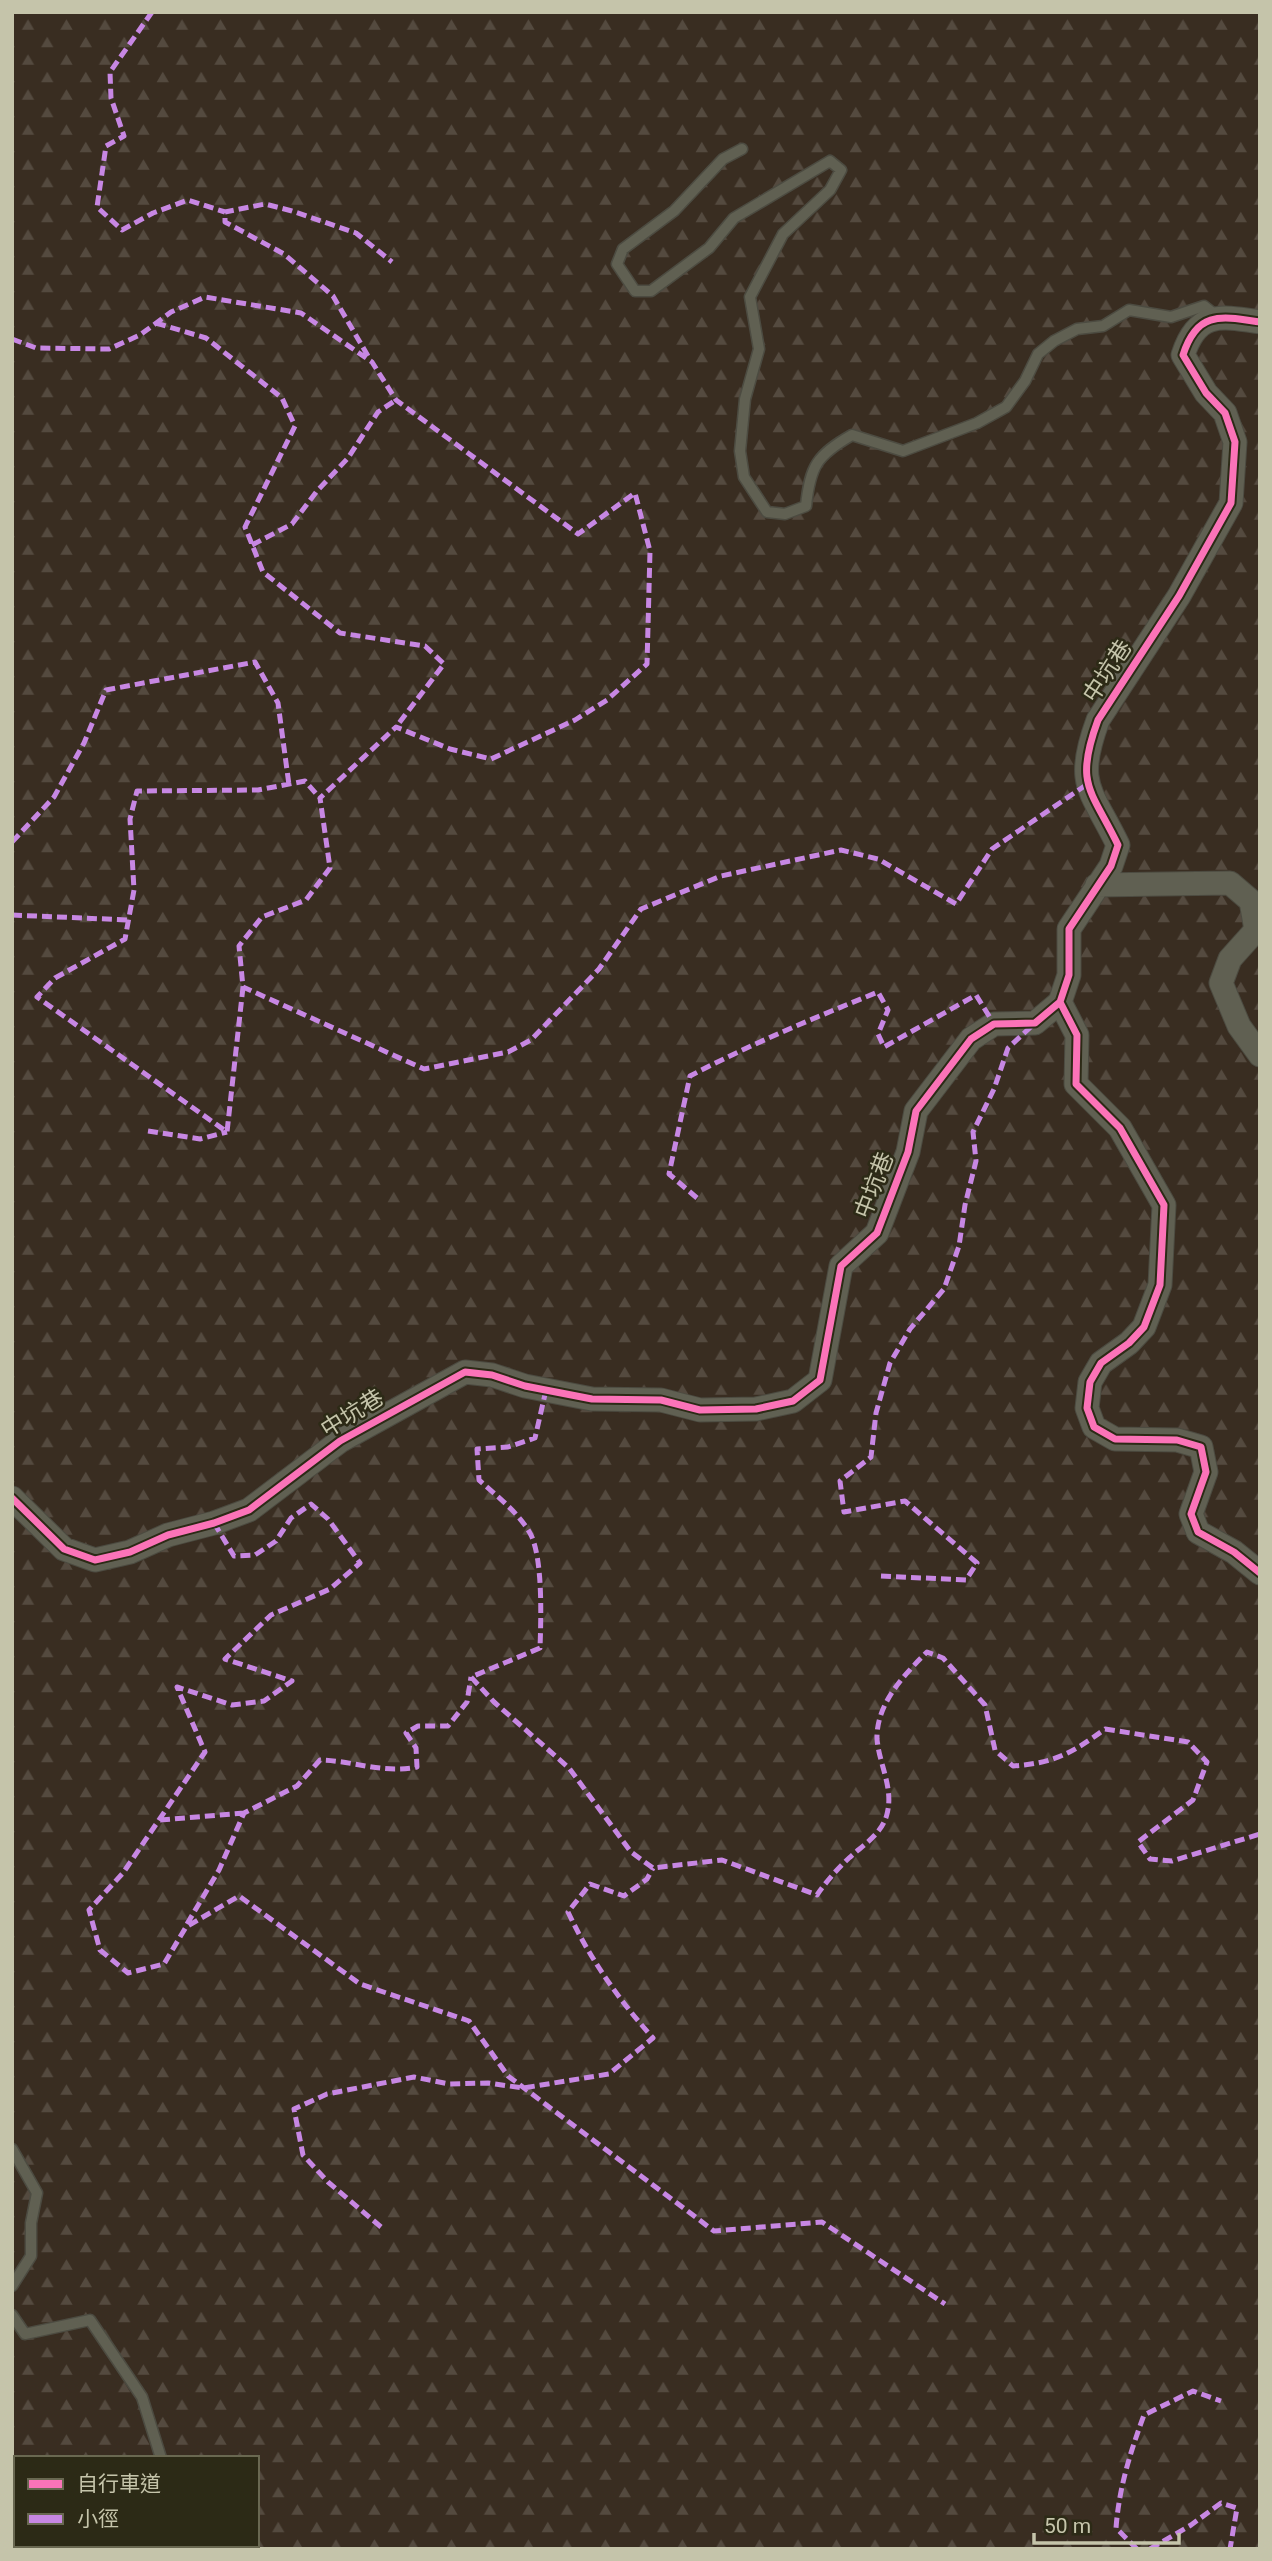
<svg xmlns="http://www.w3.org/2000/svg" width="1272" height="2561" font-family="Roboto,'Noto Sans TC',sans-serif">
<defs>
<pattern id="forest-firs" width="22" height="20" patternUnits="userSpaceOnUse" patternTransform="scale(1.75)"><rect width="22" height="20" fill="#392d21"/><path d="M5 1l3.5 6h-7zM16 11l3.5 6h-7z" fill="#544a3f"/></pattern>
</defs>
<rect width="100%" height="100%" fill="#313023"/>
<!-- forest -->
<path fill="url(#forest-firs)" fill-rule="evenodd" d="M12,12h1248v2537h-1248zM16,2458h241v87h-241z"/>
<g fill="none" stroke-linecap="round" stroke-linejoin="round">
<defs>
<path id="lane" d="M742,149l-19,10 -49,52 -51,38 -6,15 18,27h16l58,-43 25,-30 96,-57 11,9 -11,20 -47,44 -33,63 9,52 -14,50 -5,52 4,26 23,35 18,2 21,-8c4,-40 11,-51 46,-71l51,16 74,-28 29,-16 19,-26 13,-27 16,-13 23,-12 26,-3 26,-16 42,7 33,-11 14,11
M12,2149l25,44 -6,30v33l-19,30
M12,2315l13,19 65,-14 52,77 19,61"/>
<path id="street" d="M1097,885l133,-2 21,18 5,29 -26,29 -9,24 18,43 21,29
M1060,1002l17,33 -1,49 44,44 44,77 -4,80 -16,42 -15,16 -28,20 -11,19 -3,26 7,19 21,12 62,1 24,7 5,25 -15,42 7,18 36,20 26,21
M12,1498l52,51 31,11 35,-8 38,-17 46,-12 35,-13 91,-69 125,-69 27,3 33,11 67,13 69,1 39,10 56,-1 37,-8 27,-21 21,-114 36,-33 31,-81 8,-41 55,-72 23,-15 41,-1 25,-21 9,-27v-46l42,-63 7,-21c-27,-56 -44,-60 -20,-125l81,-124 52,-93 4,-61 -10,-29 -19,-20 -23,-38c14,-44 37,-39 77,-33"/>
</defs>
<!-- lane casing -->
<use href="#lane" stroke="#4c4b41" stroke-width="13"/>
<!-- street casing -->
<use href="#street" stroke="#4c4b41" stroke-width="25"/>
<!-- lane -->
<use href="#lane" stroke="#606052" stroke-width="10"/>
<!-- street -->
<use href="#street" stroke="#606052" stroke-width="23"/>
<!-- quiet -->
<path stroke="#c787e3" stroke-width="5" stroke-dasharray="10 5" stroke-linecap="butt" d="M152,12l-42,60 1,26 13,38 -18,10 -9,61 25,23 31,-17 35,-13 37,12
M156,323l50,15 76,60 13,28 -50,101 18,45 77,61 85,13 19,18 -48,63
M12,339l24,9 73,1 31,-14 31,-23 34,-15 96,16 71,49 24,38 182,134 57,-41 15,58 -3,113 -40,36 -32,20 -84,39 -41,-10 -54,-22 -76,71 10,70 -24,32 -44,17 -23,29 4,41 181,82 84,-17 23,-12 68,-71 42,-60 80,-33 120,-26 37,9 78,45 36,-55 94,-64
M368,356l-35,-60 -49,-42 -59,-32v-10l40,-8 27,7 64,22 36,29
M252,545l40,-21 25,-33 31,-33 30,-46 18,-12
M12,842l42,-45 30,-54 22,-53 149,-28 23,41 11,82
M12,915l117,5
M243,987l-16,145 -190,-135 18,-19 70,-39 9,-49 -4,-71 7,-28 121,-1 47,-9 15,17
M148,1131l52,8 27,-7
M697,1198l-28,-24 21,-98c61,-32 124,-58 188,-84l10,18 -10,24 6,13 92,-52 18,29
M546,1390l-11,48 -27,9 -31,2 2,31c18,16 41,34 52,55 12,25 10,85 9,113l-69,29 23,25 75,66 62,84 22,16 69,-8 95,35c9,-13 20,-26 32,-37 14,-13 33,-24 38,-44 7,-26 -8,-50 -10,-75 -1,-35 27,-64 50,-87l16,6 42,47 10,45 18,16c42,-3 59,-13 92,-37l83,13 19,20 -14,38 -55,42 12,17 22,2 88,-27
M214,1523l20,33 21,-1 21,-14 15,-23 20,-14 17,15 32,44 -30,26 -59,26 -46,44 67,22 -28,20 -32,4 -55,-18 28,65 -82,121 -34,37 11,40 28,23 36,-9 22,-37 53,-31 121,88 109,37 39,55 206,155 108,-9 123,82
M881,1576l85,4 11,-17 -72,-62 -61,11 -4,-31 31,-24 5,-44 14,-50 20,-34 34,-40 15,-43 6,-41 11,-44 -3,-29 21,-43 14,-41 27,-25
M160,1820l84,-7
M187,1924l32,-54 25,-57 53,-27 23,-26c36,1 62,14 97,7l-1,-19 -10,-15 12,-7h30l19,-24 4,-25
M381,2227l-53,-45 -25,-27 -9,-46 33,-15 87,-17 35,7 39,-1 35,5 86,-14 44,-36c-34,-38 -63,-79 -85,-126l22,-28 34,12 23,-17 6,-11
M1137,2549l-21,-21c3,-40 14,-75 28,-113l49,-24 28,10
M1150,2549l41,-24 30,-22 16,5 -7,41"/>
<defs>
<path id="cycleway" d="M1060,1002l17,33 -1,49 44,44 44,77 -4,80 -16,42 -15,16 -28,20 -11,19 -3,26 7,19 21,12 62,1 24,7 5,25 -15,42 7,18 36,20 26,21
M12,1498l52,51 31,11 35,-8 38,-17 46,-12 35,-13 91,-69 125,-69 27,3 33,11 67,13 69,1 39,10 56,-1 37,-8 27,-21 21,-114 36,-33 31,-81 8,-41 55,-72 23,-15 41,-1 25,-21 9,-27v-46l42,-63 7,-21c-27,-56 -44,-60 -20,-125l81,-124 52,-93 4,-61 -10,-29 -19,-20 -23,-38c14,-44 37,-39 77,-33"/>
</defs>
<!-- cycleway casing -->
<use href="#cycleway" stroke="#2c2a16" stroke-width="11"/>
<!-- cycleway -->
<use href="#cycleway" stroke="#fb73b8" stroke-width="7"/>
</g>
<g text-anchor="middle" stroke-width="5" stroke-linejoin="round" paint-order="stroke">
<!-- street labels -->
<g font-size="23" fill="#c5c4aa" stroke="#2c2a16">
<text transform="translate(1107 671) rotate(-57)" y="8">中坑巷</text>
<text transform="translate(874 1185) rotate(-69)" y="8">中坑巷</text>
<text transform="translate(352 1413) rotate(-32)" y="8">中坑巷</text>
</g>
</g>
<!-- border -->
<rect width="1272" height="2561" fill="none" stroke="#c5c4aa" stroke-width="28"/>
<!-- legend -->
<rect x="14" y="2456" width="245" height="91" fill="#2c2a16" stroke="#696851" stroke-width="2"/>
<rect x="28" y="2479" width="35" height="10" fill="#fb73b8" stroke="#696851" stroke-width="2"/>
<text x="77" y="2491" font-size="21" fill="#c5c4aa">自行車道</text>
<rect x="28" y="2514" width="35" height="10" fill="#c787e3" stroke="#696851" stroke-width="2"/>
<text x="77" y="2526" font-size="21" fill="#c5c4aa">小徑</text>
<!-- scale -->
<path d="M1034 2533v10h145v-10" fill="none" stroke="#c5c4aa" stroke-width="3.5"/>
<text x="1044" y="2533" font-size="21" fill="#c5c4aa" stroke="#2c2a16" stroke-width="5" paint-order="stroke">50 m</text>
</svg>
